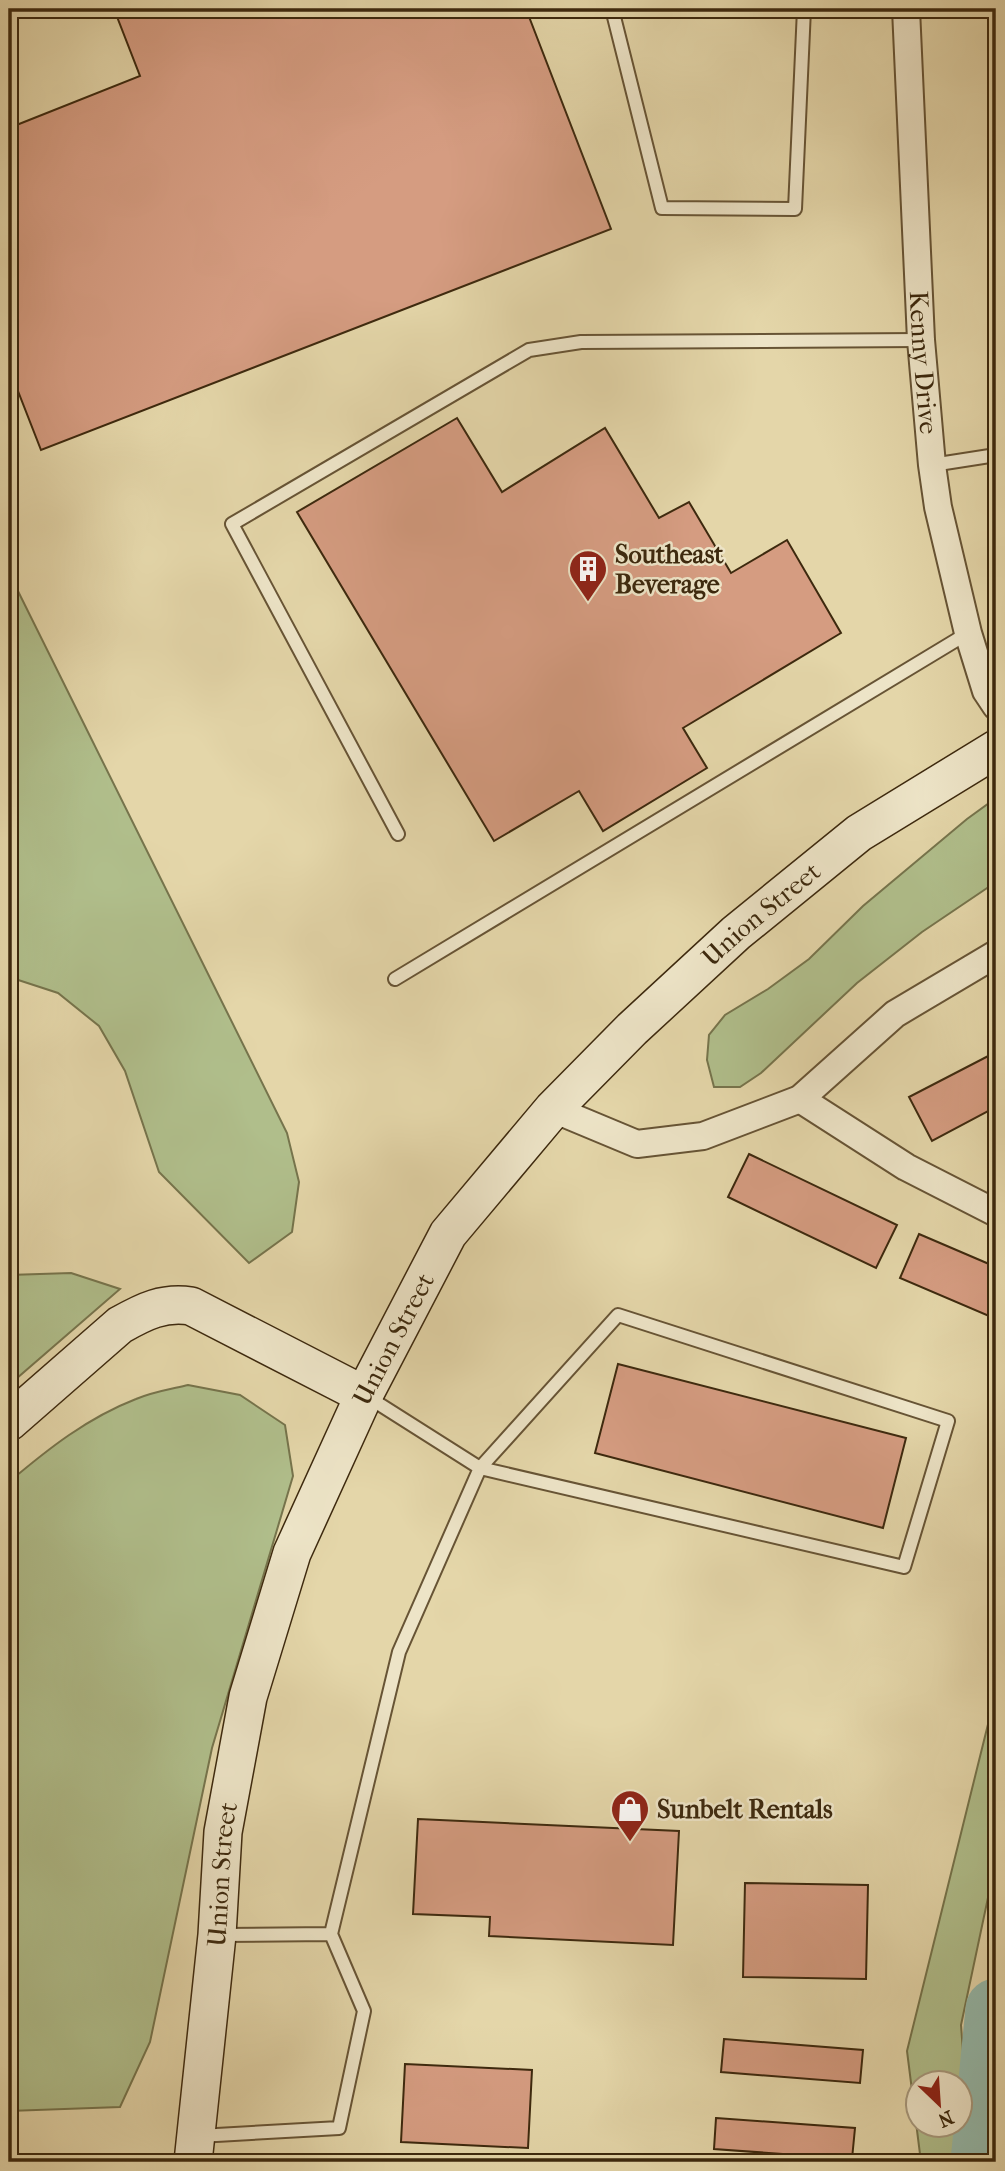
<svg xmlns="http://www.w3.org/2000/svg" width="1005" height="2171" font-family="'IM FELL French Canon',serif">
<rect width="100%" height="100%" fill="#e4d6a9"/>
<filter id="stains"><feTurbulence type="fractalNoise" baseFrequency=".00286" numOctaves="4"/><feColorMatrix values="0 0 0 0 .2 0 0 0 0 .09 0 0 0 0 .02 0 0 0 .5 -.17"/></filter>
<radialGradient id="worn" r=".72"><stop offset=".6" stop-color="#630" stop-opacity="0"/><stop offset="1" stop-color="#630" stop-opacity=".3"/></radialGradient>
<!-- green -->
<path fill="#b0be8b" stroke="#76744c" stroke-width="2" fill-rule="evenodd" d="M9,573l278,560 12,49 -7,50 -43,31 -90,-91 -34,-101 -26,-45 -41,-33 -49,-16z
M996,798v84l-74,50 -65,51 -96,90 -21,14h-26l-7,-27 2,-25 16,-20 43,-26 41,-30 54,-53 104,-87z
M71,1273l49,16 -111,96v-110z
M188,1385l52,10 45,30 8,51 -81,272 -62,294 -30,65 -111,4v-629c39,-33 78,-64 127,-83 16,-7 35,-10 52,-14z
M996,1692v168l-35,165 10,137h-50l-14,-111zM918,2084h42v42h-42z"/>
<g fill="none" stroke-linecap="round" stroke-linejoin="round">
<!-- river -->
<path stroke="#95b9aa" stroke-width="61" d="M981,2162l15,-153"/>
</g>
<!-- building -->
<path fill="#d59c81" stroke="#3d290e" stroke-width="2" d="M114,9h412l85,220 -570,221 -32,-82v-240l131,-52z
M457,418l45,74 103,-64 54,90 30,-16 42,71 56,-33 54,93 -158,95 24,40 -104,63 -24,-40 -85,50 -197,-329z
M996,1052v55l-64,34 -23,-44z
M749,1154l148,71 -21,43 -148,-71z
M919,1234l77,33v52l-96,-41z
M618,1364l288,74 -23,90 -288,-75z
M418,1819l261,12 -6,114 -184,-9 1,-19 -77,-3z
M745,1883l123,2 -2,94 -123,-2z
M724,2039l139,11 -3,33 -139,-11z
M405,2064l127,6 -4,78 -127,-6z
M716,2118l139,10 -3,31 -138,-10z"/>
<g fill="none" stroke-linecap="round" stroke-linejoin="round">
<defs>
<path id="lane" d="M612,9l50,199 133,1 9,-200
M932,465l64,-10
M398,834l-166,-310 297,-174 52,-8 340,-2
M395,979l573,-346
M618,1315l330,106 -44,146 -424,-99z
M220,1935l111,-1 68,-282 81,-184 -112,-71
M199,2136l140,-8 25,-117 -33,-77"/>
<g id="street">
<path id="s1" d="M906,9l15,331 11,125 6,42 30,126 18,58 10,15"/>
<path d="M800,1099l106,68 90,46"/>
<path d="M553,1109l84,35 66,-8 97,-37 95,-85 101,-60"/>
</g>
<g id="secondary">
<path d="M9,1422l111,-97c25,-14 43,-23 71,-19l173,89"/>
<path id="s2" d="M193,2162l24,-227 6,-103 25,-135 44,-144 72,-158 84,-161 105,-125 79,-80 104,-96 123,-100 137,-84"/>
</g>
</defs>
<!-- lane casing -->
<use href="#lane" stroke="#675435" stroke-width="16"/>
<!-- street casing -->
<use href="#street" stroke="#675435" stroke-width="30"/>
<!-- secondary casing -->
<use href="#secondary" stroke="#3d290e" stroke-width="40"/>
<!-- lane -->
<use href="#lane" stroke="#ede4c7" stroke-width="12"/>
<!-- street -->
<use href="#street" stroke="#ede4c7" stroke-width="26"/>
<!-- secondary -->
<use href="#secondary" stroke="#ede4c7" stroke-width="37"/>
</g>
<!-- icons -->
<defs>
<symbol id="building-pin" viewBox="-11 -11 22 30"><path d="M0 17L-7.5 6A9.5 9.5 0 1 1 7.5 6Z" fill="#8f2418" stroke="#ede4c7"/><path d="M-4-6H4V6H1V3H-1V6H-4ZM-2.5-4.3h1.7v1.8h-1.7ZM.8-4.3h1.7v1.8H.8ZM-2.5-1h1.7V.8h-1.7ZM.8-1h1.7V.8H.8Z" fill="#fff"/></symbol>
<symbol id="shop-pin" viewBox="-11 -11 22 30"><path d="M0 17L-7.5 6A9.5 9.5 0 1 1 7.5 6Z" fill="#8f2418" stroke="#ede4c7"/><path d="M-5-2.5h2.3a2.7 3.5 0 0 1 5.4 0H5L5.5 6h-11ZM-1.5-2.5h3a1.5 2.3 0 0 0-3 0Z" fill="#fff"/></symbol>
</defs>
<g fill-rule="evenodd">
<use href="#building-pin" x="566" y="547" width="44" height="60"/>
<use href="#shop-pin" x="608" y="1787" width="44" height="60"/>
</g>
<g text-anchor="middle" stroke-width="5" stroke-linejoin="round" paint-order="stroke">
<!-- street labels -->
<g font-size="26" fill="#3d290e" stroke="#ede4c7">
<text dy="9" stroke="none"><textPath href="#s1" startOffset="354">Kenny Drive</textPath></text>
<text dy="9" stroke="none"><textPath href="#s2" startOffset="1423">Union Street</textPath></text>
<text dy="9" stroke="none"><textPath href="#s2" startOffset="856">Union Street</textPath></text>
<text dy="9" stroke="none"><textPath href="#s2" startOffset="289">Union Street</textPath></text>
</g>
<!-- poi labels -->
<g font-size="26" font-weight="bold" fill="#3d290e" stroke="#ede4c7" text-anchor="start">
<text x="615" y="563">Southeast<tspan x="615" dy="30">Beverage</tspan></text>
<text x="657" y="1818">Sunbelt Rentals</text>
</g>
</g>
<!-- margin -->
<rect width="1005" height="2171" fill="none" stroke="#e4d6a9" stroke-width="35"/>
<rect x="10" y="10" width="984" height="2150" fill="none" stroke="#3d290e" stroke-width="3.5"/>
<rect x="18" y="18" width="970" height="2136" fill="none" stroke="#3d290e" stroke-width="2"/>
<!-- north arrow -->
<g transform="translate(939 2104) rotate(155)"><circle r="33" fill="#ede4c7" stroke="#a7997d" stroke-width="2"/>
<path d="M0-5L12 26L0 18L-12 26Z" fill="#8f2418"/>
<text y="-10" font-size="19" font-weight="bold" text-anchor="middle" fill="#3d290e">N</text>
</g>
<rect width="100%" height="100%" filter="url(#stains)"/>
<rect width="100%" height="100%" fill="url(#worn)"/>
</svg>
